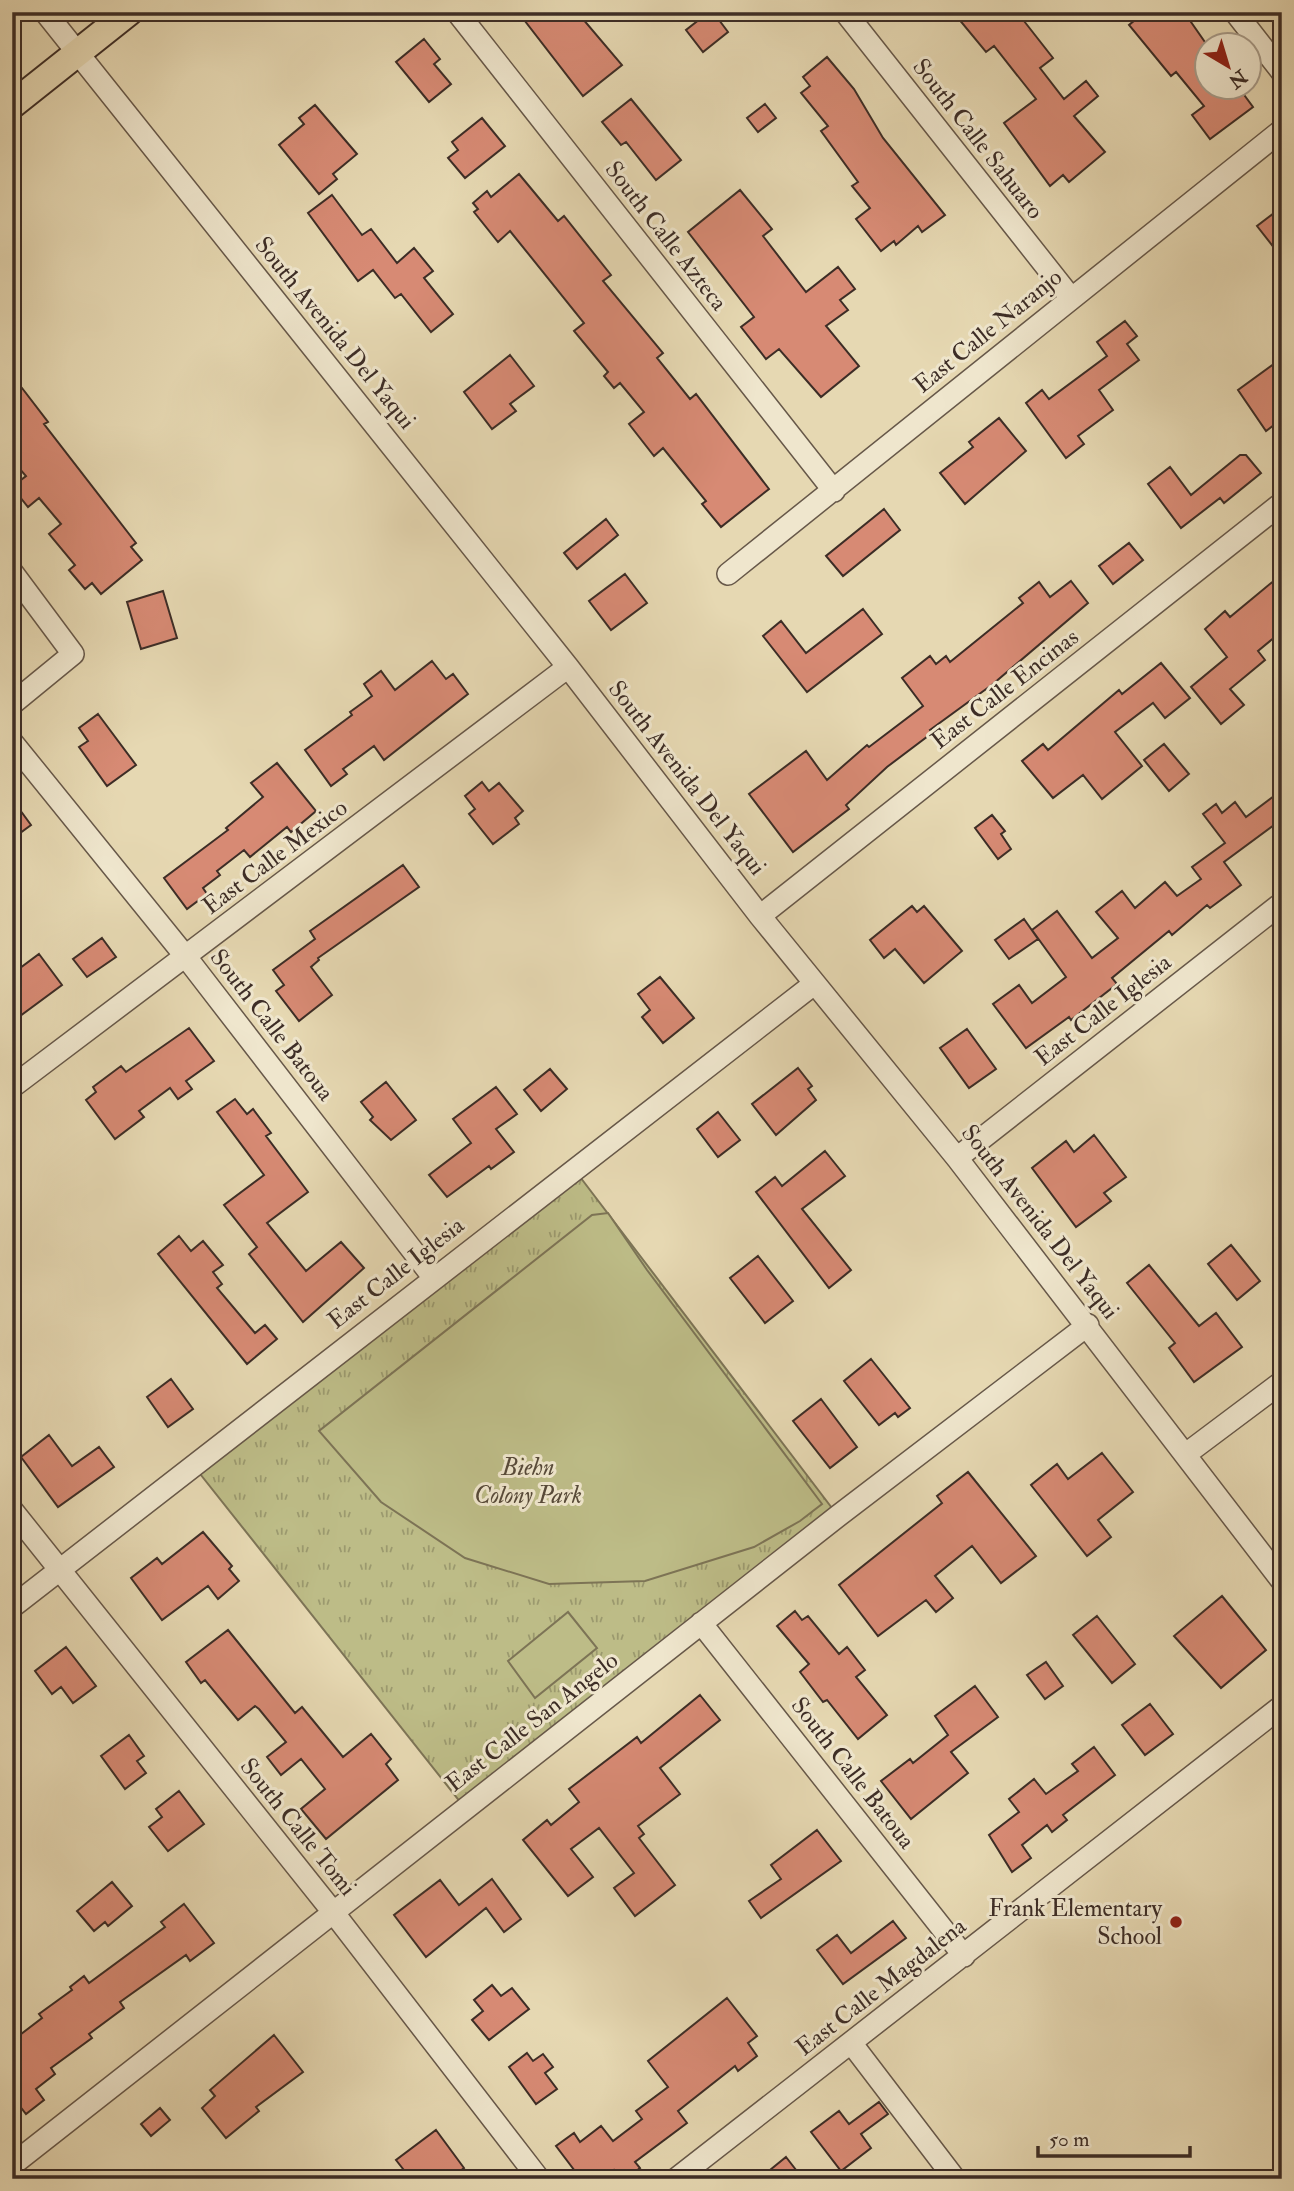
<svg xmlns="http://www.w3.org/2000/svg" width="1294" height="2191" font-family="'IM FELL Double Pica',serif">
<defs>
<pattern id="grass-tufts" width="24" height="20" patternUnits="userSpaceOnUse" patternTransform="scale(1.75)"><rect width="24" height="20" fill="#bdbc87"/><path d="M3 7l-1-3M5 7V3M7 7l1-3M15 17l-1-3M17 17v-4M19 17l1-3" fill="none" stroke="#9b996e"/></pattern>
</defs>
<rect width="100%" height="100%" fill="#e6d8b2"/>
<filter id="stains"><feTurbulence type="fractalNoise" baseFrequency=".00286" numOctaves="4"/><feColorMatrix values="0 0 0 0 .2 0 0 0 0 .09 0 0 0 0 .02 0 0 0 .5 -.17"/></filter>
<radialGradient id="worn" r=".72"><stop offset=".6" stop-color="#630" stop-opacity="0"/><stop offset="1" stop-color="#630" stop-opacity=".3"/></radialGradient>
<!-- grass -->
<path fill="url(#grass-tufts)" stroke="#7d7456" stroke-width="2" d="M574,1169L838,1516L465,1808L193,1465Z"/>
<!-- pitch -->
<path fill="#bdbc87" stroke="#7d7456" stroke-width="2" d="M608,1213L647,1270L822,1504L800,1521L754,1547L645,1581L549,1584L465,1558L381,1502L319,1431L592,1215Z
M568,1612L597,1648L535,1698L508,1661Z"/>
<!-- building -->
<path fill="#d78a74" stroke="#3d2d26" stroke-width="2" d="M518,12H577L622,65L583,96Z
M709,12H713L728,32L703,52L686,30Z
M953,12H1035L1024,21L1053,58L1040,68L1064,99L1086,81L1098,96L1074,116L1105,152L1069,182L1063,175L1050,186L1004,123L1036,99L994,46L986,52Z
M1145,12H1184L1207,45V88H1239L1253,107L1210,139L1192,115L1204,106L1176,72L1171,76L1129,25Z
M424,39L440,59L434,64L451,84L429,102L396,62Z
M827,57L854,89L883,138L945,215L922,232L918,226L896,245L894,241L881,251L856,219L870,208L852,186L858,182L821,131L828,126L801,93L810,86L803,77Z
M631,99L681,160L656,180L626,142L621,145L602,122Z
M765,104L776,118L758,132L747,118Z
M315,105L357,154L333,174L337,179L319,194L279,145L304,124L299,118Z
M482,118L505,146L465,178L448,158L458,150L452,142Z
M519,174L558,221L564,216L611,275L603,281L663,353L657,358L690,399L696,394L769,489L721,527L702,504L706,501L663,448L654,456L629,424L644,412L620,383L614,388L604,376L608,372L574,331L584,323L510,231L498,242L474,212L478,209L473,203L487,191L491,197Z
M740,190L772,229L763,236L806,292L838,267L855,289L840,300L848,310L826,326L859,366L821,397L779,349L766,359L741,327L754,317L688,232Z
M332,195L362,235L371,229L397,263L414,248L433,271L424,278L453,314L431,332L401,294L395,298L373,270L358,281L308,213Z
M1282,207V258L1257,226Z
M1125,321L1137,336L1127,344L1139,360L1099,390L1113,410L1078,436L1084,444L1066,458L1026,403L1042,390L1049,399L1107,356L1097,342Z
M510,355L534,386L510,404L516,411L492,429L464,392Z
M1282,358V419L1266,431L1238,390Z
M22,388L48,422L44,424L136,543L131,547L142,560L101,594L92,583L85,589L69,570L75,565L49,534L61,524L39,498L28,507L12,487L26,476L12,460V395Z
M999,418L1026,451L965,504L940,473L973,447L969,442Z
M1240,455H1246L1261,473L1224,503L1220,498L1181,528L1148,484L1170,467L1191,495Z
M884,509L900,530L843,576L826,556Z
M606,519L618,535L577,569L564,553Z
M1129,543L1143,560L1113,584L1099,566Z
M625,574L647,603L611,630L589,601Z
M1282,574V631L1258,651L1265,660L1230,689L1244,705L1221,724L1191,687L1227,657L1205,629L1225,611L1230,617Z
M1071,581L1088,603L993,684L930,730L932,733L887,767L846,805L849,809L793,852L749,794L806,751L827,780L867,745L869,747L923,706L902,678L930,656L936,664L946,656L950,662L1023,603L1019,598L1039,582L1050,597Z
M163,591L177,638L141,649L127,602Z
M863,609L882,634L807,692L763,636L781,621L806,653Z
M432,661L446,679L453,674L468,694L384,760L374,746L343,769L347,774L331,786L305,750L352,715L350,712L372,696L364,684L381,671L395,690Z
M1161,663L1190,698L1165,718L1153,703L1115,732L1142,766L1102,799L1083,775L1053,798L1022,761L1043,744L1048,750L1119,690L1122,694Z
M98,714L136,765L107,786L79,747L88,741L79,728Z
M1164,744L1189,774L1169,791L1144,760Z
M277,763L316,811L291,832L287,827L250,857L244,850L217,871L220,875L203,888L207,894L187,909L164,878L228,830L226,828L263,797L251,783Z
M482,782L489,791L499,783L523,811L515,818L519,824L493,844L469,814L475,809L465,796Z
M1282,790V819L1224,862L1241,885L1210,908L1207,905L1172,935L1169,931L1112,978L1117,984L1071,1020L1069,1017L1026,1048L993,1004L1019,985L1032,1003L1066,977L1032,930L1057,911L1092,958L1118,938L1096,912L1122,891L1135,908L1165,882L1177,896L1201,879L1192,867L1225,843L1203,814L1216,804L1222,813L1235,802L1246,817Z
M12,799L31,825L12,839Z
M992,815L1005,831L1001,834L1011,849L998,859L975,828Z
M403,865L419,887L318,958L319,960L311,967L332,995L299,1021L276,991L284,985L273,970L315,939L310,931Z
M912,906L917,912L924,906L962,951L924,983L895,949L884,958L870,940Z
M1024,919L1038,939L1009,959L995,940Z
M102,938L116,957L87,977L73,959Z
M39,954L62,985L12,1022V974Z
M660,977L694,1018L663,1043L642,1017L650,1010L638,994Z
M189,1028L214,1061L186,1081L192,1089L178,1099L170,1088L139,1111L144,1117L115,1139L86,1100L96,1092L93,1087L121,1066L126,1072Z
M967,1029L996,1069L969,1088L940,1048Z
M798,1068L812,1086L808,1089L816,1100L776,1135L752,1104Z
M550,1069L567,1089L541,1111L524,1090Z
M386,1082L416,1120L391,1140L370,1120L373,1117L361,1102Z
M496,1087L517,1114L496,1129L514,1152L491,1169L489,1166L447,1197L429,1175L471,1143L453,1119Z
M235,1099L247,1114L253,1109L271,1133L266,1136L308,1192L267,1223L306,1271L341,1242L364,1268L303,1322L249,1254L257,1247L224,1205L264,1175L217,1112Z
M718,1112L740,1140L718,1157L697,1129Z
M1094,1135L1126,1177L1104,1193L1111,1201L1076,1227L1032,1168L1066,1141L1074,1152Z
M825,1151L845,1176L802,1209L851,1270L829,1288L756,1192L775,1177L782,1186Z
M179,1236L191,1251L203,1241L223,1265L213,1272L222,1284L217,1288L255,1333L265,1325L277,1339L247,1364L158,1254Z
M1231,1245L1260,1281L1237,1300L1208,1264Z
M758,1256L793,1301L765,1323L730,1278Z
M1149,1265L1199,1326L1216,1313L1242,1347L1194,1382L1169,1348L1175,1343L1127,1283Z
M871,1359L910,1408L898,1417L895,1413L879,1425L844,1381Z
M171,1379L193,1409L168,1427L147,1397Z
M821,1399L857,1447L830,1468L793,1421Z
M49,1435L72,1466L99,1447L114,1467L58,1507L21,1457Z
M1102,1453L1133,1492L1098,1520L1111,1537L1087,1556L1031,1485L1057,1464L1068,1479Z
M968,1472L1036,1556L1001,1583L972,1546L935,1576L953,1598L936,1612L926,1600L878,1636L839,1585L942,1503L937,1496Z
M203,1532L232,1566L229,1569L239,1581L218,1599L208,1586L162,1620L131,1578L157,1558L162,1564Z
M1222,1596L1266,1650L1221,1688L1174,1636Z
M795,1611L802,1620L808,1616L839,1654L847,1647L865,1670L856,1677L887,1715L858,1739L827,1700L823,1702L800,1672L809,1664L777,1626Z
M1097,1616L1135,1664L1112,1683L1073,1635Z
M228,1630L295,1713L302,1707L343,1757L371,1734L391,1759L386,1764L398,1780L326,1839L301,1809L325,1789L301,1759L281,1775L267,1757L286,1742L259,1709L255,1706L238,1720L205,1680L201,1683L186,1662Z
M66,1647L96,1686L73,1703L61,1687L52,1694L35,1671Z
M1046,1662L1063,1686L1045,1699L1027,1675Z
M975,1686L998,1717L951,1752L968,1773L911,1819L881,1781L910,1759L913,1763L948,1735L935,1716Z
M700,1695L720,1720L660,1768L680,1794L638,1826L644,1834L639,1838L675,1885L635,1916L614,1888L634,1873L599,1828L571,1849L593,1877L568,1896L523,1840L547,1820L551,1825L579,1802L569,1789L637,1737L641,1743Z
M1150,1704L1173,1734L1145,1755L1122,1725Z
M129,1735L144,1756L137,1761L146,1773L125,1789L101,1756Z
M1094,1747L1115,1775L1063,1815L1067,1820L1052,1832L1047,1825L1022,1845L1031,1858L1012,1872L989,1835L1019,1812L1009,1799L1034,1779L1046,1794L1078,1771L1072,1764Z
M179,1791L204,1824L168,1851L149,1827L162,1817L156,1809Z
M817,1830L841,1861L761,1918L749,1901L781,1879L771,1865Z
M492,1879L521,1919L504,1932L486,1908L426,1957L394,1915L440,1880L459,1905Z
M112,1882L132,1906L108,1926L105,1922L94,1931L77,1911Z
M184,1904L214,1943L190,1961L186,1955L120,2002L124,2008L89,2034L92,2038L51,2068L55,2074L36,2089L44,2100L26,2114L12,2096V2041L42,2018L39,2014L72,1990L70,1987L84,1976L89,1983L165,1927L161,1922Z
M893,1921L906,1938L843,1984L817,1950L837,1935L851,1953Z
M492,1985L501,1996L512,1988L529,2009L489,2040L472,2020L483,2011L474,2000Z
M727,1998L757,2036L748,2043L757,2056L738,2071L735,2066L678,2111L687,2123L635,2162L640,2168L626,2179H621L614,2170L602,2179H581L556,2146L574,2133L580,2142L601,2126L613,2141L642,2119L636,2111L668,2087L648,2061Z
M274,2035L303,2072L256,2107L259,2111L226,2138L202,2108L215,2096L210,2090Z
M527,2053L533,2061L543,2054L553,2067L545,2073L557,2089L536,2104L509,2067Z
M879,2102L888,2114L861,2134L871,2148L841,2171L811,2132L839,2111L849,2124Z
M160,2108L170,2120L151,2136L141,2124Z
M436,2130L464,2168L450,2179H435L430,2171L420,2179H411L396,2160Z
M786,2157L803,2179H759Z"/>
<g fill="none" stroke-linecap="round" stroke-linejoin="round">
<!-- minor casing -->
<g stroke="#675849" stroke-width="24">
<path id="minor" d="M45,12L568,667L760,916L957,1158L1282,1581
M457,12L834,491
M845,12L1071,298
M1235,12L1282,72
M12,572L73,654L12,704
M728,574L1282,130
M12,742L186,957L433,1277
M760,916L1282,503
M12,1087L568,667
M957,1158L1282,903
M1186,1454L1282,1382
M12,1510L333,1912L539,2179
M12,1607L814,984
M701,1623L964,1956
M852,2044L955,2179
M12,2165L838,1516L1088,1325
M676,2179L1282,1706"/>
</g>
<!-- major casing -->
<g stroke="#3d2d26" stroke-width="30">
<path id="major" d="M12,105L129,12"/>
</g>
<!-- minor -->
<use href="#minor" stroke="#efe6cd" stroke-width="21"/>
<!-- major -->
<use href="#major" stroke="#e6d8b2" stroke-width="26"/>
</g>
<!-- markers -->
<circle fill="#8f2418" stroke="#efe6cd" stroke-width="2.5" cx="1176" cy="1922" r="7"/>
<g text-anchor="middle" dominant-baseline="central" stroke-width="6" stroke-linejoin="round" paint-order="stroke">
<!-- street labels -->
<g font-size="24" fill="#3d2d26" stroke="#efe6cd">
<text transform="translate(978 139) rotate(52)">South Calle Sahuaro</text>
<text transform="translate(666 236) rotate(52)">South Calle Azteca</text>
<text transform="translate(988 331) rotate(-39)">East Calle Naranjo</text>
<text transform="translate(335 333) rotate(51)">South Avenida Del Yaqui</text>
<text transform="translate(1005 689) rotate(-38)">East Calle Encinas</text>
<text transform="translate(687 778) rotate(52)">South Avenida Del Yaqui</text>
<text transform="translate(275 857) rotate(-37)">East Calle Mexico</text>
<text transform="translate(1103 1010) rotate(-38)">East Calle Iglesia</text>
<text transform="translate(272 1025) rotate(52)">South Calle Batoua</text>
<text transform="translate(1040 1222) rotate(52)">South Avenida Del Yaqui</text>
<text transform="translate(396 1273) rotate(-38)">East Calle Iglesia</text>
<text transform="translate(532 1722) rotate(-38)">East Calle San Angelo</text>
<text transform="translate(853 1773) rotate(52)">South Calle Batoua</text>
<text transform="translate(298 1827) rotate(51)">South Calle Tomi</text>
<text transform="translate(881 1987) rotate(-38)">East Calle Magdalena</text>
</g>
<!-- park labels -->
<g font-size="24" font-style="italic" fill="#574a39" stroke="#efe6cd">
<text x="528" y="1467">Biehn<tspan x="528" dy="28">Colony Park</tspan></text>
</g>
<!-- poi labels -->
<g font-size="24" fill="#3d2d26" stroke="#efe6cd" text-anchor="end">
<text x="1162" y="1908">Frank Elementary<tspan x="1162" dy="28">School</tspan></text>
</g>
</g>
<!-- margin -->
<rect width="1294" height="2191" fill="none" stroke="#e6d8b2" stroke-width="42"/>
<rect x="14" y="14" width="1266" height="2163" fill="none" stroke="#3d2d26" stroke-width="3.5"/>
<rect x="21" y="21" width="1252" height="2149" fill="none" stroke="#3d2d26" stroke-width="2"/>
<!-- north arrow -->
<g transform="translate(1228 66) rotate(142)"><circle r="33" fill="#efe6cd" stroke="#a89c8a" stroke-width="2"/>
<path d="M0-5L12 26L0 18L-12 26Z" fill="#8f2418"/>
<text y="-10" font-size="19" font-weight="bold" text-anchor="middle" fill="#3d2d26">N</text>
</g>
<!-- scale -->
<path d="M1038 2146v10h152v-10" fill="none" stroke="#3d2d26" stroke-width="3.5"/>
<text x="1049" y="2146" font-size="21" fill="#3d2d26" stroke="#efe6cd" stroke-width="5" paint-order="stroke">50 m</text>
<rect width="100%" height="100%" filter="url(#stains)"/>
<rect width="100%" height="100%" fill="url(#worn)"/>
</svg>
